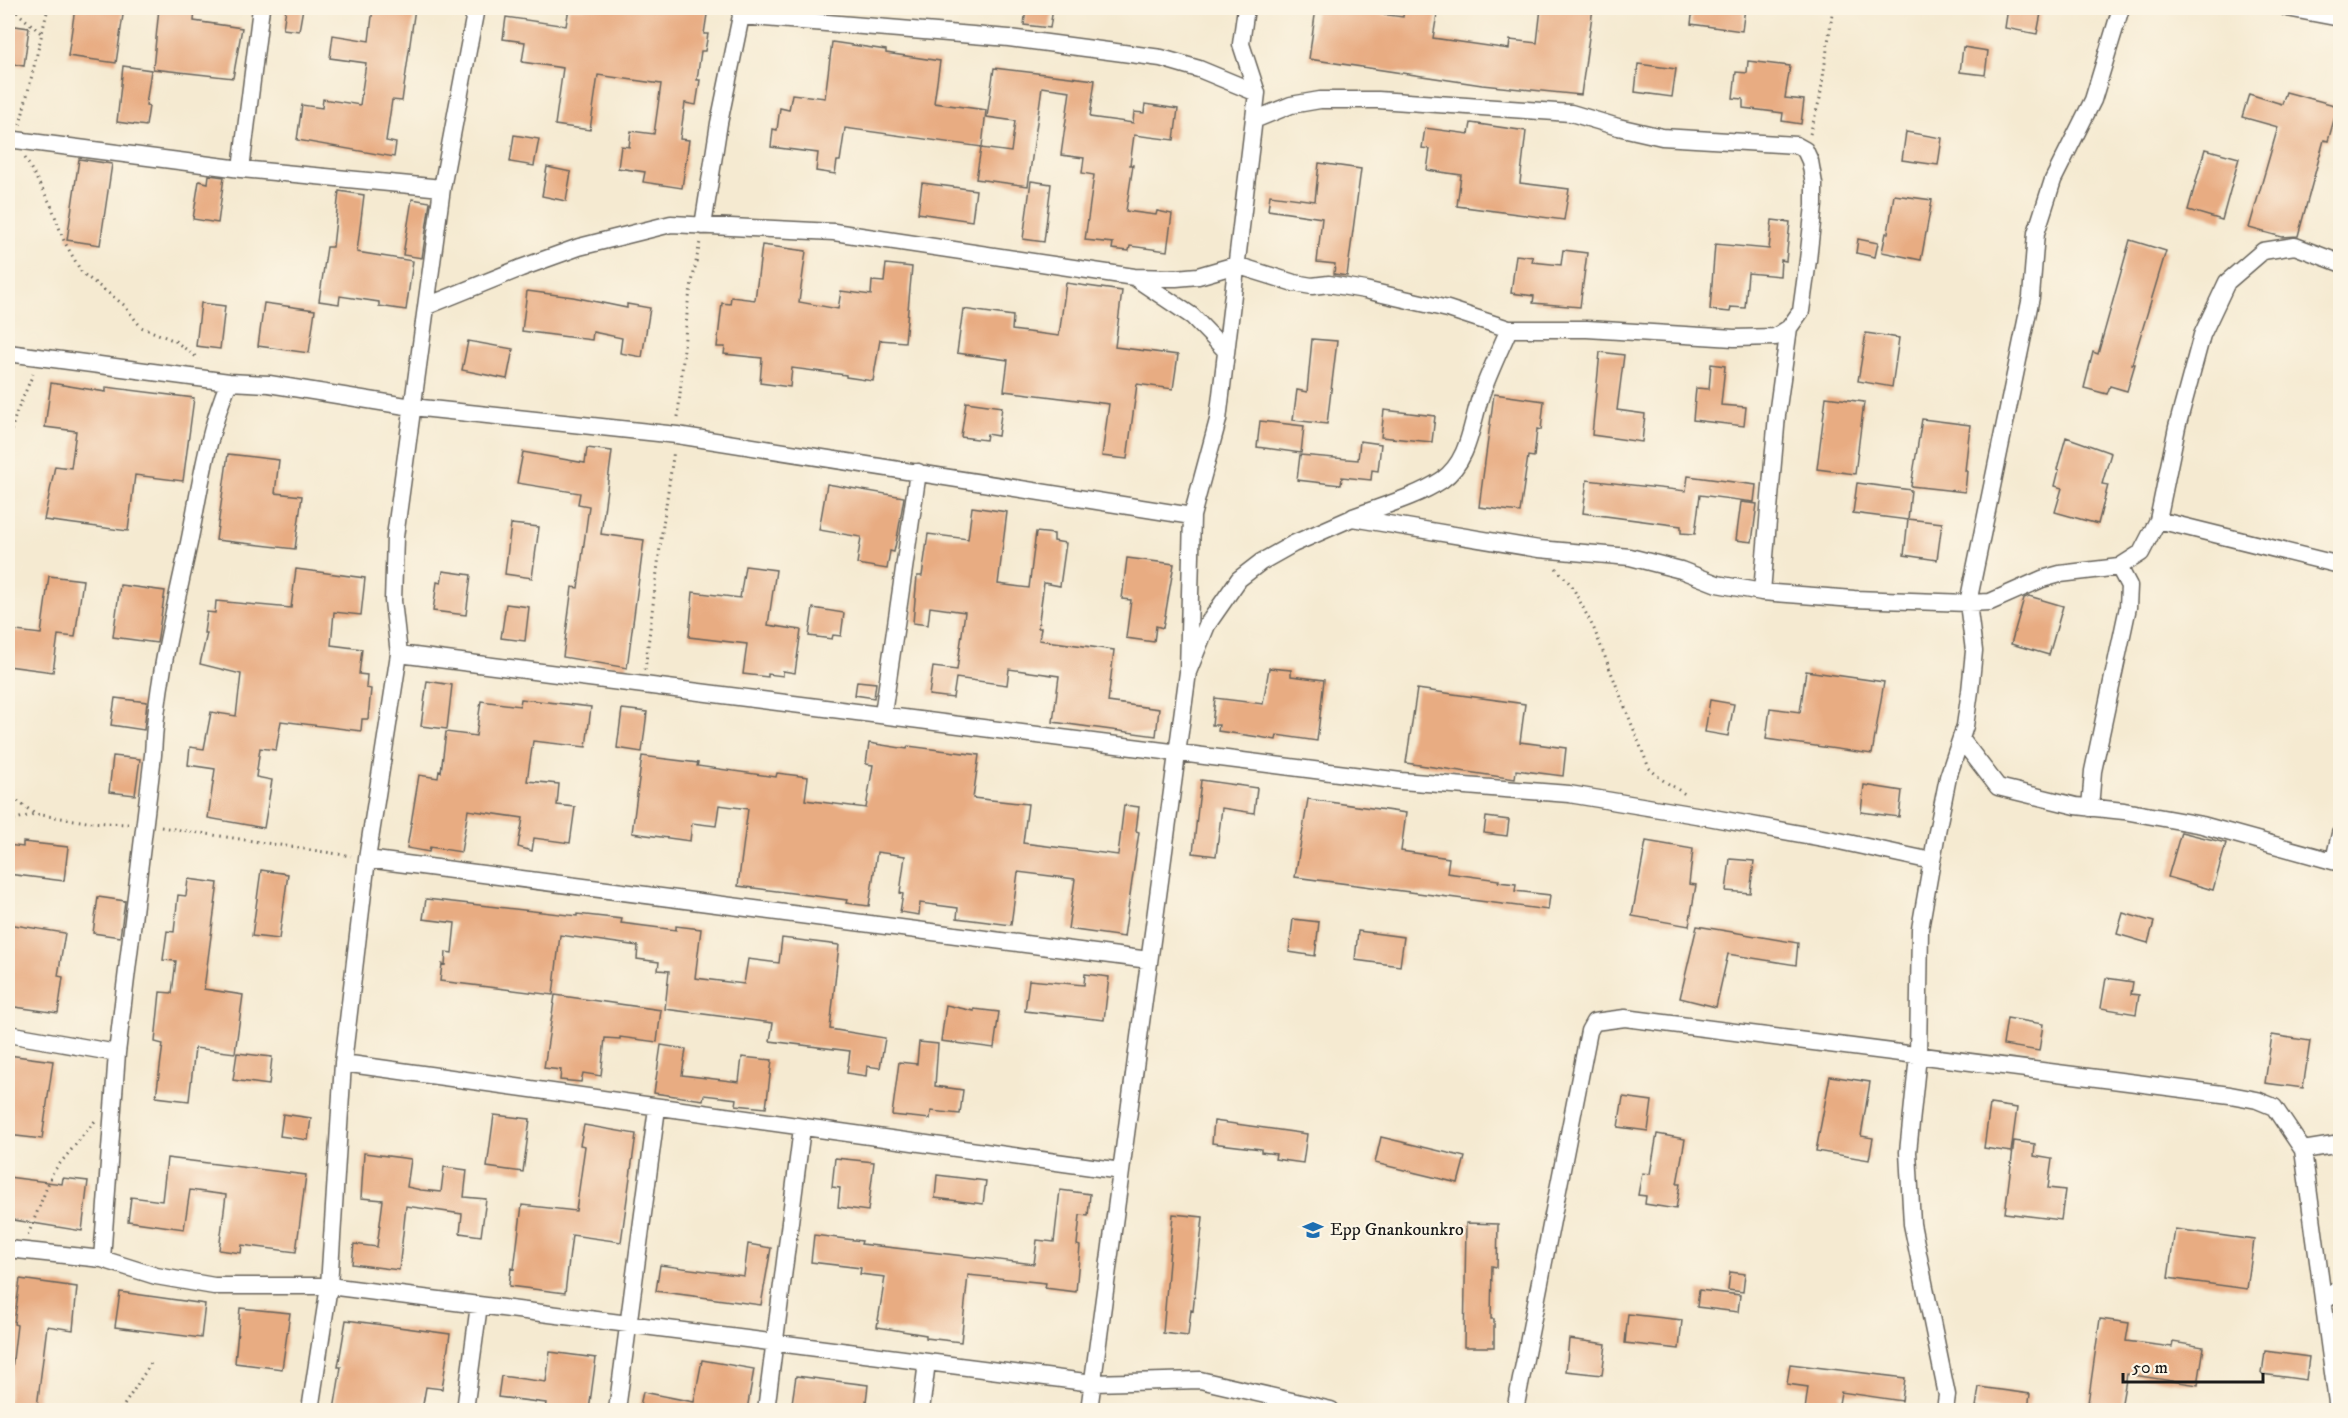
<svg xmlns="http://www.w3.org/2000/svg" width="2348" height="1418" font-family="'IM FELL DW Pica',serif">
<rect width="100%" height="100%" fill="#fcf5e5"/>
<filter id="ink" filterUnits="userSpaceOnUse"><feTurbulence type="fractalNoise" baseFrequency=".0167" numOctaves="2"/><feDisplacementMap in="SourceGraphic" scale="12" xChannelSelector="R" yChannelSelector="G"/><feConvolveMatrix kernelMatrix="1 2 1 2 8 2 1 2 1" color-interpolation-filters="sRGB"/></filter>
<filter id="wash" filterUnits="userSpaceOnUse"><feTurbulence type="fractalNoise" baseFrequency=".008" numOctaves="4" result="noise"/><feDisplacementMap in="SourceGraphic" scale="24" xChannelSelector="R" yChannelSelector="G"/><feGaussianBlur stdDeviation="1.35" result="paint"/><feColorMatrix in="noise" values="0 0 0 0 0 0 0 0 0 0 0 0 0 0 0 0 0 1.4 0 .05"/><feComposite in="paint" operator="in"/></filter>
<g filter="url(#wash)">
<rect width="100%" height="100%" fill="#f5ead1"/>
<g id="blocks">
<!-- building -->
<path fill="#e8ac82" d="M75,8H124L116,63L68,56Z
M159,8H195L194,21L242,28L233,78L153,69Z
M286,8H303L299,31L283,29Z
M373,8H415L402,101L392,100L386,141L396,143L394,157L297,140L302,105L322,108L323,99L360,105L366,63L330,58L333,35L369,41Z
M569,8H708L704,34H708L705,51H701L697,80H700L696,105L685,103L680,139L689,140L682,188L643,182L645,172L618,168L621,146L629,147L631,131L654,134L661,84L598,75L590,130L555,125L563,68L522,62L525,42L503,39L506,17L566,26Z
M1026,8H1053L1050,28L1024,25Z
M1316,8H1335L1403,17L1404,8H1438L1433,38L1509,49L1510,40L1537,43L1541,8H1593L1581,95L1482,85L1309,59Z
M1693,8H1745L1742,31L1691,24Z
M2008,8H2042L2037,34L2005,28Z
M8,25L29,28L24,66L8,63Z
M832,42L886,50V53L940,61L934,103L986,110L982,147L845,128L840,161H837L835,174L816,171L818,153L771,147L773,129L777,130L780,108L789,110L792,94L825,98Z
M1963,47L1988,51L1985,75L1960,72Z
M1748,61L1790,66L1785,98L1804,100L1801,124L1782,121L1783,113L1743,108V99L1733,98L1736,72L1747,73Z
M1638,64L1676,69L1672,97L1635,92Z
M123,66L151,70L146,105L149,106L146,126L117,122Z
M994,68L1095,80L1090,117L1133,123L1134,112L1144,113L1145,104L1178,109L1174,140L1134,135L1130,165H1133L1126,211L1156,215L1157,211L1172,214L1167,251L1130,246L1129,251L1112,249L1113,243L1085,240L1094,175L1082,173L1084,158L1061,155L1070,91L1042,87L1028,186L976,179L981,148L1011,152L1015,121L987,117Z
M2286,92L2338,106L2328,141L2324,140L2298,236L2282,237L2249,228L2278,127L2242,117L2249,94L2282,104Z
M1471,123L1526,131L1520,183L1569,189L1564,220L1457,206L1461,175L1427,170L1430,149L1422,148L1425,128L1469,134Z
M1906,132L1942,138L1938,165L1902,160Z
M514,135L539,139L534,166L510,162Z
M2205,149L2239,158L2222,220L2188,210Z
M79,159L112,164L100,245L67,240Z
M1319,163L1361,169L1347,276L1334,274L1335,264L1317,262L1322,218L1268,210L1270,195L1315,201Z
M547,167L571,172L566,201L542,196Z
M209,175L224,177L218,223L193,219L199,181L208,183Z
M1031,181L1051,184L1044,242L1023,239Z
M922,183L976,190L972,221L918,213Z
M339,191L364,195L357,252L413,261L406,310L379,306V302L340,296L339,304L319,301L327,247H333Z
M1894,195L1932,200L1921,260L1882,252L1886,233H1888Z
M412,199L430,202L422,258L403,255Z
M1772,220L1790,222L1786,261L1781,260L1780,276L1748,273L1745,308L1731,307L1730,312L1710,310L1715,244L1769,249Z
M1858,239L1878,243L1875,257L1856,253Z
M2130,240L2166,251L2132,364H2135L2127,391L2110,386L2107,394L2084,388L2093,352L2098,354Z
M762,245L806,251L799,302L838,309L841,291L871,295L872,281L884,282L886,264L912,267L905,342L880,340L873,381L846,377V375L792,368L790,387L760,383L762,358L724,354L725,347H717L722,303L730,304L731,297L755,300Z
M1563,250L1587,253L1580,307L1533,303L1534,296L1511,293L1516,255L1533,257L1532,262L1561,265Z
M1066,283L1122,291L1115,347L1178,355L1173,389L1137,384L1127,459L1102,456L1109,404L1004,391L1008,360L957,353L963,309L1013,316L1012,330L1059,336Z
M527,291L573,297L627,308V304L650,308L642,357L620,353L622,338L593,332L592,340L522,331Z
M201,303L225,306L220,349L196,346Z
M264,303L315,310L309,353L258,346Z
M1866,333L1899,338L1892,387L1858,381Z
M1312,339L1337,341L1327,424L1293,420L1297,390L1307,392Z
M468,341L513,349L507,379L462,370Z
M1600,352L1624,355L1617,410L1645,414L1642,442L1592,435Z
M1711,364L1725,366L1721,405L1746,407L1744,426L1693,420L1696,388L1709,389Z
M51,383L106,392V387L194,398L183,481L135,475L128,531L44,520L55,466L71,468L76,431L45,427Z
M1494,394L1544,401L1541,430L1537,429L1534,457L1528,456L1520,512L1479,507Z
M1826,397L1864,402L1855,474L1817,469Z
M966,402L1002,407L998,436L987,434L986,440L961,437Z
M1384,410L1435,416L1432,442L1381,437Z
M1922,419L1970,425L1965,471H1967L1965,492L1911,486Z
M1260,421L1304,426L1301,453L1257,447Z
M2066,437L2111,453L2102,484L2108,485L2098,524L2055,512L2062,488L2055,486L2059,470L2057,469Z
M1360,441L1381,444L1378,471L1372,470L1371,480L1342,477L1341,485L1297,480L1300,455L1358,460Z
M587,448L612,451L601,534L644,540L627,668L563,657L572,587L578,588L589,506L578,504L580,493L517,483L523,452L585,463Z
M228,454L279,460L275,493L302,496L295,549L216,540Z
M1688,476L1756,485L1754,502L1700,495L1695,534L1681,533V526L1583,513L1587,480L1686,491Z
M1857,483L1911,490L1908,520L1853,513Z
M827,484L904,497L898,533L894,552L890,551L887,569L857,564L861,537L819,530Z
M1741,502L1757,504L1752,542L1736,540Z
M972,507L1007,512L998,584L1029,588L1036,532L1054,534V541L1066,543L1060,586L1044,583L1038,628H1041L1039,640L1114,650L1108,702L1159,709L1156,736L1053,722L1059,676L1009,669L1007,685L956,678L953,698L929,695L933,667L957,670L965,612L930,607L928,625L913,623L917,576H922L928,534L968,539Z
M1908,519L1942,523L1937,560L1904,555Z
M511,524L539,527L532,578L505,574Z
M1127,558L1174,564L1163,628L1156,626L1154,642L1126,638L1131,600L1122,599Z
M745,566L776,570L768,625L801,630L795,673L783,671V676L768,674V677L743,674L747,644L689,637L693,592L740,598Z
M296,569L365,578L361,615L334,612L331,645L362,649L359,674L367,675L366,688L371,689L368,719H362L361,731L281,721L276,750L260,748L256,777L272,780L264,828L208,818L215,769L188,765L190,747L204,749L211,712L236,716L241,674L200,664L207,633H204L207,612L215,613L216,601L291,608Z
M443,571L471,575L466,615L433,611L437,582L441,583Z
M49,576L83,580L75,637L58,635L53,672L8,666V630L41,634Z
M120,585L165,591L157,643L113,637Z
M2029,596L2063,606L2049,655L2011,644L2024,598Z
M506,604L529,607L525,641L501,638Z
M813,608L844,613L841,636L833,635L832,639L809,636Z
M1269,668L1291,670V676L1324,680L1317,741L1277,735L1276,740L1259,737L1218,731L1219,725H1212L1215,698L1263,704Z
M1806,671L1884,682L1872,754L1766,739L1770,708L1800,712Z
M427,681L452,685L447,729L421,726Z
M857,681L876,683L874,698L855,695Z
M1417,689L1525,704L1520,742L1566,748L1563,776L1516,770L1515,779L1406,763Z
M115,698L147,702L144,730L111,725Z
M521,699L591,707L586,747L533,741L527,781L559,784L557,805L575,807L570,843L534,838L532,851L518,847L523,818L468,810L461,852L430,847L429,852L407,848L419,775L438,778L439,771L441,772L446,732L476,736L481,701L520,706Z
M1710,700L1734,704L1728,736L1705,732Z
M622,709L647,712L642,752L617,748Z
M869,743L907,749L908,746L979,755L973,798L1028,804L1023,843L1118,855L1124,805L1139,807L1136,831L1139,832L1124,937L1068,929L1075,879L1018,872L1011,925L957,918L958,908L920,903L919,915L900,912L903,894L900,893L905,856L877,852L869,906L846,903L847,900L738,886L748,809L719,805L716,826L692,823L690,841L632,833L642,756L698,763L697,766L776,777L777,773L808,777L805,800L866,808L873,765L866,764Z
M113,756L140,759L135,795L109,792Z
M1201,780L1257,788L1254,813L1222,808L1216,856L1193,853Z
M1864,785L1902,791L1899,817L1861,812Z
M1308,799L1406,813L1401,851L1449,858L1447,873L1499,880L1498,882L1516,884L1515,891L1550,895L1548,910L1295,877Z
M1486,817L1509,820L1507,836L1484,833Z
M2181,832L2226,843L2213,890L2168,877Z
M1646,841L1693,849L1689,884L1696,885L1689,926L1632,916Z
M23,842L68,847L64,881L8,874V845L23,847Z
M1730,859L1754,861L1750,893L1726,891Z
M261,870L288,874L279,939L252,936Z
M188,879L218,883L204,989L243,995L235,1053L195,1048L189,1101L156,1097L163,1044L155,1042L160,992L172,993L176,961L163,960L167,931L174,932L178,895L186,896Z
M98,897L125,901L120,937L93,933Z
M426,899L577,916V914L622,919L621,923L676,930V926L701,929L695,978L744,984L748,959L779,963L782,938L839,945L830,1029L885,1038L880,1068L867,1066L866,1076L847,1073L850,1051L770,1041L773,1023L665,1009L669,971L658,970L659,962L637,959L638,946L560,935L553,995L440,981L442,964L445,965L446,952L452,953L455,923L423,919Z
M2123,913L2154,922L2148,943L2117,934Z
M1293,919L1319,922L1315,956L1289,952Z
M8,924L65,933L58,976L63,977L58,1013L8,1006Z
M1697,926L1798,943L1796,965L1728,954L1716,1007L1680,998Z
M1358,931L1404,937L1400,966L1355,960Z
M1085,974L1109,977L1104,1020L1025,1011L1029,980L1084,985Z
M2106,978L2133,982L2131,994L2139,995L2136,1014L2101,1008Z
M555,995L661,1010L657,1042L620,1037V1039L605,1038L601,1076L583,1073L581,1082L560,1080L561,1070L544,1068Z
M946,1005L974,1011V1009L999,1012L994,1048L941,1041Z
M2007,1018L2043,1024L2039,1051L2003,1045Z
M2272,1035L2310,1041L2303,1088L2265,1083Z
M919,1042L938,1044L935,1086L963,1090L960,1114L931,1111L930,1119L892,1115L899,1062L917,1064Z
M661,1045L686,1049L682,1075L739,1082L742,1057L772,1060L766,1108L736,1105L737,1099L704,1095L703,1100L654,1093Z
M237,1053L272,1057L269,1085L233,1080Z
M8,1055L53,1061L42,1139L8,1135Z
M1830,1076L1870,1082L1861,1136L1873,1138L1869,1160L1816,1151Z
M1623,1097L1652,1101L1648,1131L1618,1127Z
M1990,1104L2017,1108L2011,1152L1984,1148Z
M283,1114L311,1118L308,1140L280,1136Z
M494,1115L530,1119L523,1172L487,1167Z
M1214,1121L1307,1134L1303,1163L1275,1159L1276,1154L1261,1152V1149L1212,1143Z
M584,1125L636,1134L621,1242L572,1235L565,1293L509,1286L511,1268L514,1269L522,1205L576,1211L585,1146L580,1145Z
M1657,1134L1685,1139L1677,1184H1680L1676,1209L1645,1204L1646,1196L1638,1195L1642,1173L1650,1174Z
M1381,1137L1465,1157L1458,1183L1375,1163Z
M2014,1141L2035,1144L2034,1156L2052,1159L2048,1188L2065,1190L2061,1220L2005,1213Z
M364,1153L411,1159L407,1187L421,1190L441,1192L444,1167L467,1170L464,1197L486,1199L481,1236L460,1233L462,1214L406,1206L399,1270L352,1264L354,1244L377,1247L383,1200L361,1198Z
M167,1158L306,1175L296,1252L242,1245L241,1253L219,1250L226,1195L190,1190L184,1229L128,1221L131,1197L162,1201Z
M835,1158L874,1162L868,1211L838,1207L840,1188L832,1187Z
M937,1175L986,1181L983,1204L935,1198Z
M8,1177L62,1184L63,1178L88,1181L82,1231L8,1219Z
M1060,1190L1090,1194L1088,1216L1080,1215L1077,1245L1080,1246L1076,1292L1045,1288L1046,1283L968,1275L961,1342L926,1338V1335L877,1327L885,1277L860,1274L861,1268L811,1262L814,1235L862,1241L861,1244L1034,1264L1037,1240L1054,1242Z
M1173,1214L1203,1217L1193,1311L1191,1310L1188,1336L1163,1333Z
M1466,1223L1498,1224L1497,1267L1492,1266L1491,1319H1494V1347H1464Z
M2175,1229L2254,1240L2247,1289L2168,1278Z
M748,1244L771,1248L761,1305L656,1291L660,1265L744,1276Z
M1730,1272L1745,1274L1743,1292L1728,1290Z
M20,1279L77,1287L73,1330L47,1326L37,1407L8,1403L17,1325L14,1324Z
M1699,1290L1740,1295L1738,1312L1697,1307Z
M120,1292L205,1304L201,1338L115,1327Z
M240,1308L290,1313L282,1369L235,1363Z
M1628,1314L1682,1320L1679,1349L1625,1343Z
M2100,1319L2129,1323L2126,1341L2172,1347L2173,1342L2204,1347L2198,1385L2127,1374L2121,1408L2088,1403Z
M346,1320L450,1334L442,1389L426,1387L422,1410H334L341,1367H338Z
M1569,1339L1606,1344L1602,1375L1566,1371Z
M2265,1351L2309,1357L2306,1380L2262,1374Z
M550,1352L596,1358L589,1410H545L546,1403L498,1397L501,1376L546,1382Z
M702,1360L754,1369L747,1410H639L643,1392L694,1402Z
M1790,1364L1905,1378L1902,1401L1841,1392L1838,1410H1805L1808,1387L1787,1384Z
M796,1376L868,1385L865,1410H791Z
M1979,1387L2030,1394L2028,1410H2003L1976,1407Z"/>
</g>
</g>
<g filter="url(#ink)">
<use href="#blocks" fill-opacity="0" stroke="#68645b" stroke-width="1.5"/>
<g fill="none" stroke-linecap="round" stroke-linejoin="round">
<!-- street casing -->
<g stroke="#68645b" stroke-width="19">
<path id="street" d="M2287,8L2340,18
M741,16L1009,38L1161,58L1199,69L1257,93
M8,139L241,169L442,188
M241,169L261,8
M703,226L719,123L741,16L739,8
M1134,277L1192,316L1226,351
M427,306L521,268L579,247L671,224L834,232L1134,277L1176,278L1198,276L1236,265L1294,283L1312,286L1329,284L1365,290L1448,309L1509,329H1587L1734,338L1775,337L1789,328L1801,311L1808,260L1814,205V184L1810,161L1805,150L1796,145L1662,137L1618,127L1571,113L1378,100H1320L1291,105L1254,120
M8,353L229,382L269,384L412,407L677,435L1192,516
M1353,517C1382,506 1416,497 1442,480C1469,461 1471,426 1480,398C1488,375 1499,352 1509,329
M2158,520L2340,565
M1762,592L1777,415L1789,328
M399,654L1401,781L1569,794L1708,817L1839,841L1932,861
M1188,672L1207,625L1239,579L1261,562L1293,544L1352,518L1539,549L1630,557L1681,570L1717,584L1762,592L1854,599L1968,603L1990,602L2042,579L2060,574L2119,567L2141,553L2158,520L2177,427L2202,335L2227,282L2263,251L2295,246L2340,263
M883,714L918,472
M1961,739L1998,787L2076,806L2124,811L2202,825L2340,863
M2090,808L2093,771L2128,607L2129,586L2119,567
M367,859L1149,960
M2334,860L2340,834
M8,1034L117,1053
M343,1063L1121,1171
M2303,1150L2340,1144
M8,1249L102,1259L156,1276L214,1286H329L1093,1383L1200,1380L1331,1410
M102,1259L117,1053L153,755C156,683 174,613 189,543C200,489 207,433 229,382
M2324,1302L2340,1288
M310,1410L329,1286L343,1063L367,859L399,654L393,601L395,537L442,188L476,8
M465,1410L479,1305
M617,1410L657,1108
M766,1410L802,1128
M921,1410L927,1362
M1089,1410L1188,672L1192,516L1218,420L1257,93L1241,44L1246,8
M1515,1410L1589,1031L1594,1022L1625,1018L2230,1095L2257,1100L2274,1107L2303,1150L2338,1410
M1945,1410L1947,1395L1912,1224L1908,1152L1918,1056L1920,929L1937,832L1948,777L1965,726L1970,691L1974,651L1968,603L2031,297L2036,233L2053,180L2093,100L2121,8"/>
</g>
<!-- path -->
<path stroke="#68645b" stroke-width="3" stroke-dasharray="1.5 4.5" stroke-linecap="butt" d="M12,8L42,34
M20,125L48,8
M1810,134L1820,98L1833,8
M25,158L51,205L64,241L82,273L124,305L141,327L175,341L199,359
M678,417L688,303L700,242
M8,442L16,414L33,374
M1556,568L1572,586L1594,629L1649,768L1661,779L1685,794
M645,670L661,539L674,450
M8,794L35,814L87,822L128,824
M8,821L35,814
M161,827L351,856
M28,1235L53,1172L95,1121
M121,1410L151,1363"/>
<!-- street -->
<use href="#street" stroke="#fff" stroke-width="16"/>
</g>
</g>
<!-- icons -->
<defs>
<g id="school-bare" transform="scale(1.62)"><path d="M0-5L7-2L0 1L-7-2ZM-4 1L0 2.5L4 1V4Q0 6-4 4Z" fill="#1f6fb2" stroke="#fcf5e5" stroke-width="2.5" paint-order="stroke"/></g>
</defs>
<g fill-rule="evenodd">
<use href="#school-bare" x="1313" y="1230"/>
</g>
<g text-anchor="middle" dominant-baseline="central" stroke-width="4.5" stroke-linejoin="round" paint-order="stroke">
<!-- poi labels -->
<g font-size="18" fill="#1c1c1c" stroke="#fcf5e5" text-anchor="start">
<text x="1330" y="1230">Epp Gnankounkro</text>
</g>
</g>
<!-- margin -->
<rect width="2348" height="1418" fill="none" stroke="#fcf5e5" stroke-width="30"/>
<!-- scale -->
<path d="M2123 1373v9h140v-9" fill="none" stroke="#1c1c1c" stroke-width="3"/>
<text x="2132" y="1373" font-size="18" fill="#1c1c1c" stroke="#fcf5e5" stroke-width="4.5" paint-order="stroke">50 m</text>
</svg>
